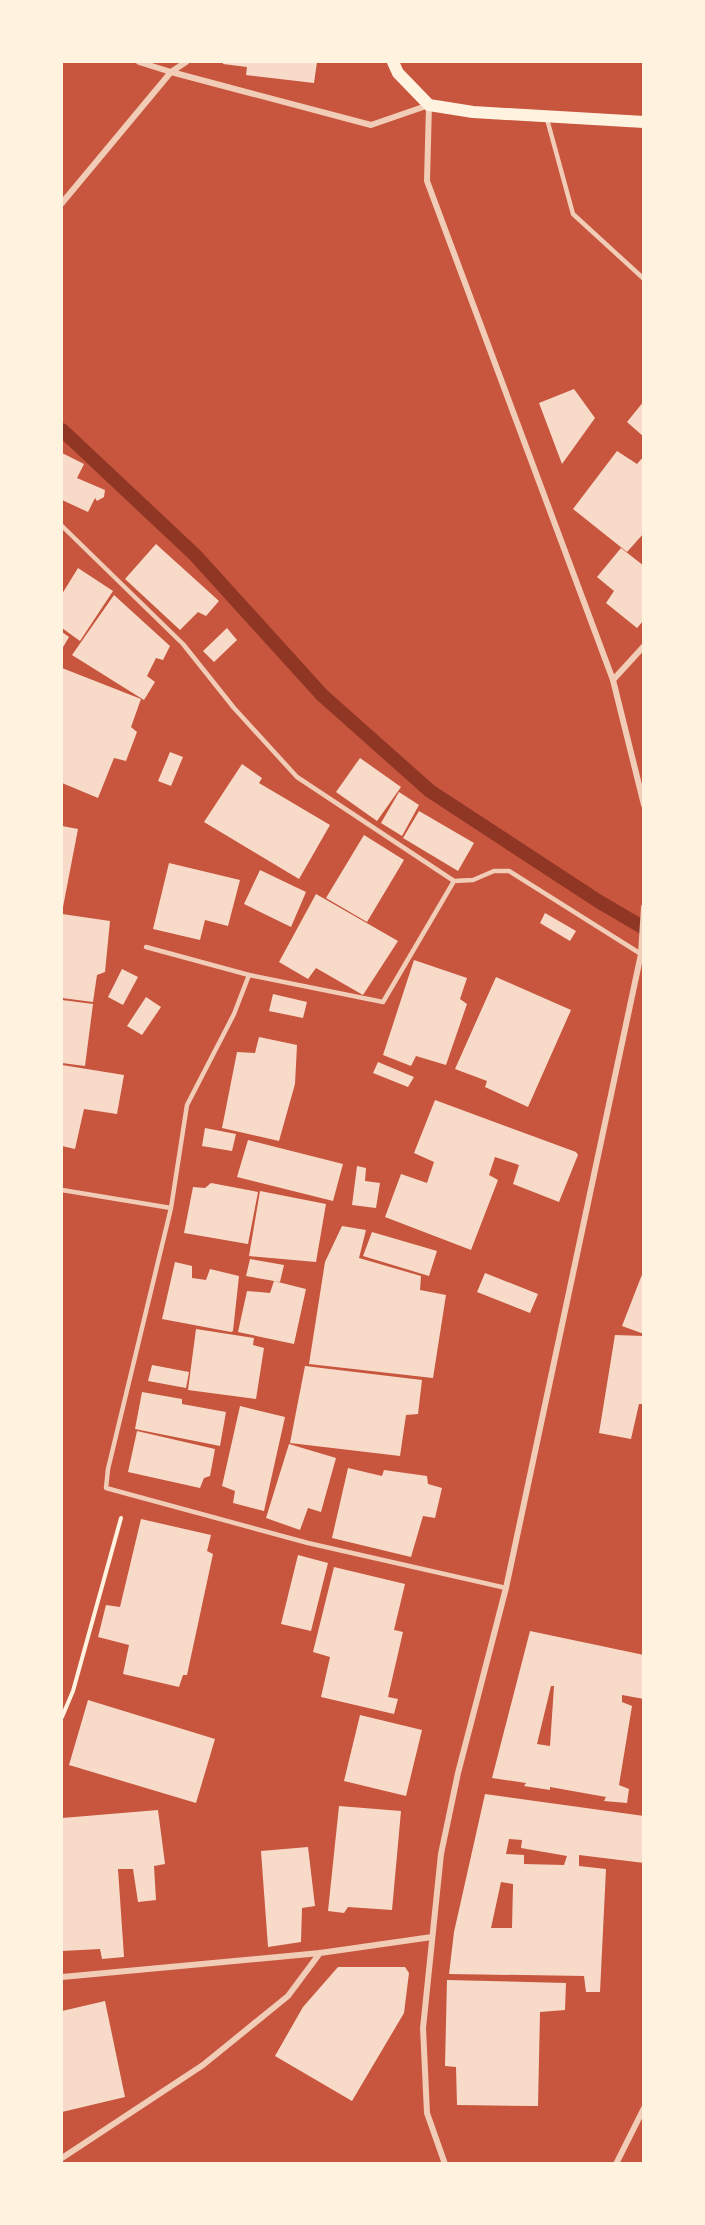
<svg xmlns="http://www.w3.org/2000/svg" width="705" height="2225" font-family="Inter,sans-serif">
<rect width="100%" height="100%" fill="#c8553d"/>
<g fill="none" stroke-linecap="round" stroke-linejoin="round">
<!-- stream -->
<path stroke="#8f3625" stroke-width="14" d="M62,430L195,555L322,695L430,791L598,901L644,928"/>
</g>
<!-- building -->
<path fill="#f7dbc8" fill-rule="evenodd" d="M223,62H317L314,83L246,75L247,67L223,64Z
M574,389L595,418L562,464L539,403Z
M644,401V437L627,422Z
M617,451L637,464L644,456V533L627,552L573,509Z
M62,453L84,464L77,478L105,490L104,497L97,501L95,498L88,512L62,500Z
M156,544L219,601L206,616L198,612L180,630L125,579Z
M621,548L644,566V620L637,628L606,603L614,591L597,577Z
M78,568L113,591L80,641L62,628V594Z
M114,595L170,646L163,660L156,658L147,676L155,682L144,700L72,655Z
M227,628L237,640L214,662L203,651Z
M62,632L69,637L62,649Z
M62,668L141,699L131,727L137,732L126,761L114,758L98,798L62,783Z
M170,752L183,757L171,786L158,781Z
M360,758L401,787L377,821L336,792Z
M242,764L262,778L259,783L330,825L299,879L204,822Z
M399,792L419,805L402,836L381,823Z
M419,811L474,843L458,871L403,838Z
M62,826L78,829L63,907H62Z
M364,835L404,860L367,922L326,898Z
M169,863L240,880L228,926L205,920L200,940L153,929Z
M260,870L306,892L291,927L244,904Z
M316,894L398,941L363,995L316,968L308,979L279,962Z
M545,913L576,931L570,941L540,923Z
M62,914L110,921L105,972L97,975L93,1002L62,998Z
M414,960L467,978L460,999L467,1004L446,1065L416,1056L411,1066L383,1055Z
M122,969L138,977L123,1005L108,997Z
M496,977L571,1010L528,1107L485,1087L487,1081L455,1069Z
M273,994L307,1002L303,1018L269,1011Z
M146,997L161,1007L142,1035L127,1026Z
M62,1000L93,1004L85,1066L62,1063Z
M259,1037L297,1045L295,1084L279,1141L222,1128L237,1052L255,1053Z
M378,1062L414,1077L408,1087L373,1073Z
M62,1065L124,1075L117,1114L84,1109L75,1149L62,1146Z
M435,1100L576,1152L578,1155L559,1202L513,1184L519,1165L495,1157L489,1175L498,1180L471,1250L385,1217L401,1174L427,1183L434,1162L414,1153Z
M205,1128L236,1134L232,1151L202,1146Z
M248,1140L343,1164L333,1201L237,1177Z
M357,1166L366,1168L365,1181L380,1183L376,1208L352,1205Z
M211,1183L258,1192L248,1244L184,1233L193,1187L205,1188Z
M260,1191L326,1204L316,1262L249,1256Z
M342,1226L366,1230L359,1258L421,1276L420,1290L446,1295L433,1378L309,1364L325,1262Z
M372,1232L437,1251L429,1276L363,1256Z
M250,1259L284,1265L280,1282L246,1276Z
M175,1262L192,1266V1278L206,1280L210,1269L239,1276L233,1331L231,1332L162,1319Z
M643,1272H644V1334L622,1326Z
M485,1273L538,1294L530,1313L477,1292Z
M274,1281L306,1289L294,1344L238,1332L247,1291L270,1293Z
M196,1329L254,1338L253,1345L264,1348L256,1399L188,1390Z
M615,1335L644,1336V1404H639L631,1439L599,1433Z
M152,1365L189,1372L186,1388L148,1381Z
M305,1366L422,1380L418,1414L406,1415L400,1456L290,1443Z
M142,1392L182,1399V1404L226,1412L220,1446L135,1429Z
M240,1406L285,1417L264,1511L233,1503L235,1491L222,1486Z
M137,1431L215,1449L210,1476L204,1478L200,1488L128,1472Z
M289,1444L336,1458L321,1512L308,1508L300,1530L266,1518Z
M348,1468L382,1476L384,1470L427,1476L428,1484L442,1488L435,1518L423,1516L411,1557L332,1538Z
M141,1519L211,1535L207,1551L213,1554L187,1675H183L179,1687L123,1674L129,1645L98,1637L106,1605L120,1607Z
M298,1555L328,1563L311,1631L281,1624Z
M334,1567L405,1584L394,1630L403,1632L388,1697L398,1699L394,1714L321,1697L330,1657L313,1652Z
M530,1631L644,1655V1699L622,1695V1702L632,1706L619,1785L629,1789L627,1803L604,1801L606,1797L550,1787V1790L524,1786L526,1783L492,1778ZM551,1686H554L550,1746L537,1744Z
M88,1700L215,1739L196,1803L69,1765Z
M360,1715L422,1730L406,1796L344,1781Z
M485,1794L644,1816V1863L579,1855V1866L606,1869L600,1992H586L584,1976L449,1974L454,1932ZM509,1839L522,1840L521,1848L567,1856L564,1865L524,1864V1855L506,1854ZM501,1882L513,1884L512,1928H491Z
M339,1806L401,1811L392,1910L348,1907L344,1913L328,1911Z
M158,1810L165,1864L154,1866L156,1900L138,1902L133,1869H118L124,1957L102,1959L100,1949L62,1951V1818Z
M308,1847L315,1906L302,1908L301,1942L268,1947L261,1851Z
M338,1967H405L409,1973L404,2013L352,2101L275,2056L303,2007Z
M447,1980L566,1983L565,2010L540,2012L538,2106L457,2105L456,2067L445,2066Z
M105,2001L125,2097L62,2112V2011Z"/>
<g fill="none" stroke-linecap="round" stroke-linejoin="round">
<!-- path -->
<path stroke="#fff3e0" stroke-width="4" d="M62,1717L73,1691L121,1518"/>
<!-- service -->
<path stroke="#f1ccb7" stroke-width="4.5" d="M547,119L573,214L644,279
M62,526L183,644L234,708L297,777L454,881
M146,947L249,975
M62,1190L171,1208
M506,1588L308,1543L106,1488L108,1469L171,1208L187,1105L234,1014L249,975L383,1002L454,881L473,880L494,871H509L641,954"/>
<!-- minor -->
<path stroke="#f1ccb7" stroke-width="6" d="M139,62L171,72L371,125L429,105L427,181L613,680L644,805
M62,203L171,72L186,62
M613,680L644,646
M62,1977L320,1953L432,1937
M62,2158L203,2065L288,1996L320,1953
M445,2164L427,2113L423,2028L441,1854L458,1773L506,1588L641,954L644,907
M616,2164L644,2108"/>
<!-- secondary -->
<path stroke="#fff3e0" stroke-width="12" d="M393,62L398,73L429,105L473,112L644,122"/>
</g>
<!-- border -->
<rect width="705" height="2225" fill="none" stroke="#fff3e0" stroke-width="126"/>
</svg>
